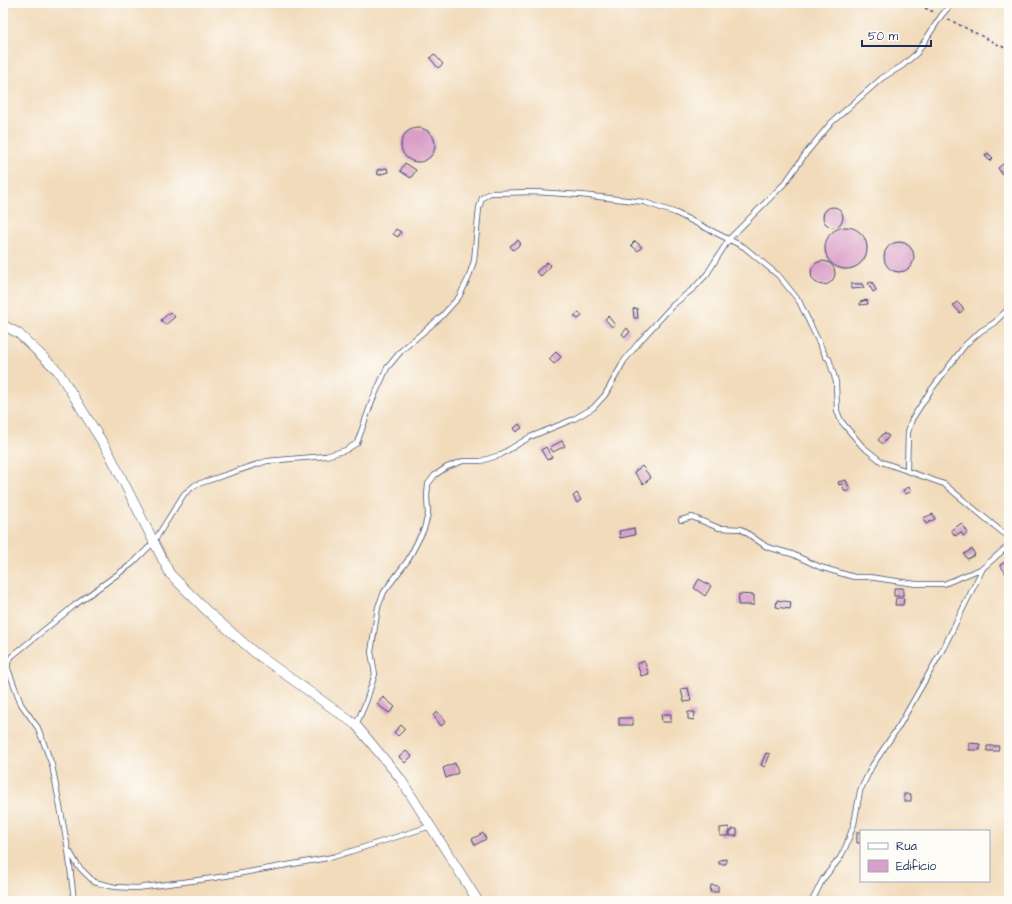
<svg xmlns="http://www.w3.org/2000/svg" width="1012" height="904" font-family="'Architects Daughter',sans-serif">
<rect width="100%" height="100%" fill="#fdfcf7"/>
<filter id="ink" filterUnits="userSpaceOnUse"><feTurbulence type="fractalNoise" baseFrequency=".025" numOctaves="2"/><feDisplacementMap in="SourceGraphic" scale="8" xChannelSelector="R" yChannelSelector="G"/><feConvolveMatrix kernelMatrix="1 2 1 2 8 2 1 2 1" color-interpolation-filters="sRGB"/></filter>
<filter id="wash" filterUnits="userSpaceOnUse"><feTurbulence type="fractalNoise" baseFrequency=".012" numOctaves="4" result="noise"/><feDisplacementMap in="SourceGraphic" scale="16" xChannelSelector="R" yChannelSelector="G"/><feGaussianBlur stdDeviation="0.9" result="paint"/><feColorMatrix in="noise" values="0 0 0 0 0 0 0 0 0 0 0 0 0 0 0 0 0 1.4 0 .05"/><feComposite in="paint" operator="in"/></filter>
<g filter="url(#wash)">
<rect width="100%" height="100%" fill="#f2dbbb"/>
<g id="blocks">
<!-- building -->
<path fill="#da9fc8" d="M434,54L443,64L438,68L430,58Z
M401 145a17 17 0 1 1 34 0a17 17 0 1 1-34 0Z
M988,153L993,158L990,161L985,156Z
M1008,160L1009,169L1002,174L998,168Z
M405,163L416,170L411,178L400,171Z
M387,168L388,172L378,175L377,170Z
M823 217a10 10 0 1 1 20 0a10 10 0 1 1-20 0Z
M825 248a21 21 0 1 1 42 0a21 21 0 1 1-42 0Z
M396,229L401,232L398,237L393,234Z
M518,240L521,244L513,250L510,246Z
M635,241L642,247L638,251L631,245Z
M884 257a15 15 0 1 1 30 0a15 15 0 1 1-30 0Z
M811 273a12 12 0 1 1 24 0a12 12 0 1 1-24 0Z
M547,262L551,266L541,276L536,272Z
M872,282L876,290L873,292L868,283Z
M851,284H862L864,288L851,289Z
M867,300L868,304L860,305V302Z
M957,302L964,309L960,313L953,305Z
M637,308L638,318H634L633,309Z
M170,312L175,317L165,325L161,320Z
M579,312L582,316L578,319L574,316Z
M608,316L615,325L612,327L605,319Z
M627,328L630,332L625,337L622,334Z
M556,352L561,357L554,364L549,359Z
M519,424L522,428L516,432L513,429Z
M884,433L889,436L883,444L878,440Z
M562,441L565,446L553,452L550,447Z
M546,447L552,457L547,460L541,450Z
M642,466L651,478L643,484L634,472Z
M846,480L850,490L845,492L842,484L839,485L838,482Z
M909,487L911,492L905,494L903,490Z
M577,493L581,500L577,503L573,496Z
M933,514L935,519L926,524L923,518Z
M962,523L968,533L963,536L961,532L955,536L951,530Z
M634,528L635,535L620,538L619,531Z
M972,549L975,555L967,559L964,554Z
M1009,560V574L1007,575L1000,565Z
M699,579L711,586L705,596L694,588Z
M894,588H903V596H894Z
M739,594L754,595V605H738Z
M896,598H904L903,605H895Z
M777,600L791,602L790,609L776,607Z
M644,661L649,674L641,676L637,664Z
M688,688L691,701L684,702L681,689Z
M383,697L395,707L389,713L377,704Z
M438,712L446,722L441,726L433,715Z
M688,712H695L694,720L688,719Z
M661,714H671V722H662Z
M619,718H633V725H619Z
M401,725L405,729L398,736L394,732Z
M969,743L980,744V750H969Z
M987,746H999L998,751H987Z
M406,751L412,756L405,763L399,757Z
M766,753L770,754L765,767L761,765Z
M455,763L458,773L446,778L443,768Z
M904,794H911V801H904Z
M729,827V836H720V828Z
M732,829H737V836H730V831H732Z
M857,832H861V843H857Z
M483,833L486,839L475,845L472,839Z
M726,859V864H719V860Z
M711,885L718,886V892H710Z"/>
</g>
</g>
<g filter="url(#ink)">
<use href="#blocks" fill-opacity="0" stroke="#3b496c" stroke-width="1"/>
<g fill="none" stroke-linecap="round" stroke-linejoin="round">
<!-- lane casing -->
<g stroke="#3b496c" stroke-width="6">
<path id="lane" d="M907,471L908,432L912,419L931,390L966,344L981,331L994,323L1009,308
M681,520L692,517L719,528L741,529L767,547L792,554L820,567L854,577H869L916,584H944L983,568
M356,725L366,702L375,674L371,652L378,607L384,592L408,560L424,529L428,514L427,496L428,484L435,475L447,467L463,461H481L500,455L530,437L574,419L593,408L605,395L624,361L640,341L673,305L694,288L707,274L729,239L785,183L807,152L831,123L882,78L902,66L917,53L941,16L952,3
M70,852L78,866L94,882L115,887L137,888L214,878L333,857L431,826
M74,901L68,849L52,765L38,728L21,704L8,669V662L12,656L75,605L133,563L153,543L184,494L195,485L267,461L326,456L346,450L357,443L372,401L387,368L402,350L441,317L459,297L468,279L474,261L479,208L482,198L490,193L536,192L581,195L644,202L676,213L744,247L779,276L799,301L826,357L829,359L836,382L837,411L841,421L862,446L882,462L944,484L1002,532L1009,536
M812,901L823,879L840,858L846,846L854,824L860,791L872,766L899,726L944,647L983,568L1009,545"/>
</g>
<!-- street casing -->
<g stroke="#3b496c" stroke-width="10">
<path id="street" d="M3,325L18,333L58,371L109,453L170,574L207,611L254,652L356,725L400,778L478,901"/>
</g>
<!-- path -->
<path stroke="#3b496c" stroke-width="1.5" stroke-dasharray="3 3" stroke-linecap="butt" d="M914,3L936,13
M948,19L1009,50"/>
<!-- lane -->
<use href="#lane" stroke="#fff" stroke-width="4.5"/>
<!-- street -->
<use href="#street" stroke="#fff" stroke-width="9"/>
</g>
</g>
<!-- margin -->
<rect width="1012" height="904" fill="none" stroke="#fdfcf7" stroke-width="16"/>
<!-- legend -->
<rect x="860" y="830" width="130" height="52" fill="#fdfcf7" stroke="#a3aaba"/>
<rect x="868" y="843" width="20" height="6" fill="#ffffff" stroke="#a3aaba"/>
<text x="896" y="850" font-size="12" fill="#1b2f5e">Rua</text>
<rect x="868" y="860" width="20" height="12" fill="#da9fc8" stroke="#a3aaba"/>
<text x="896" y="870" font-size="12" fill="#1b2f5e">Edifício</text>
<!-- scale -->
<path d="M862 40v6h69v-6" fill="none" stroke="#1b2f5e" stroke-width="2"/>
<text x="868" y="40" font-size="12" fill="#1b2f5e" stroke="#fdfcf7" stroke-width="3" paint-order="stroke">50 m</text>
</svg>
